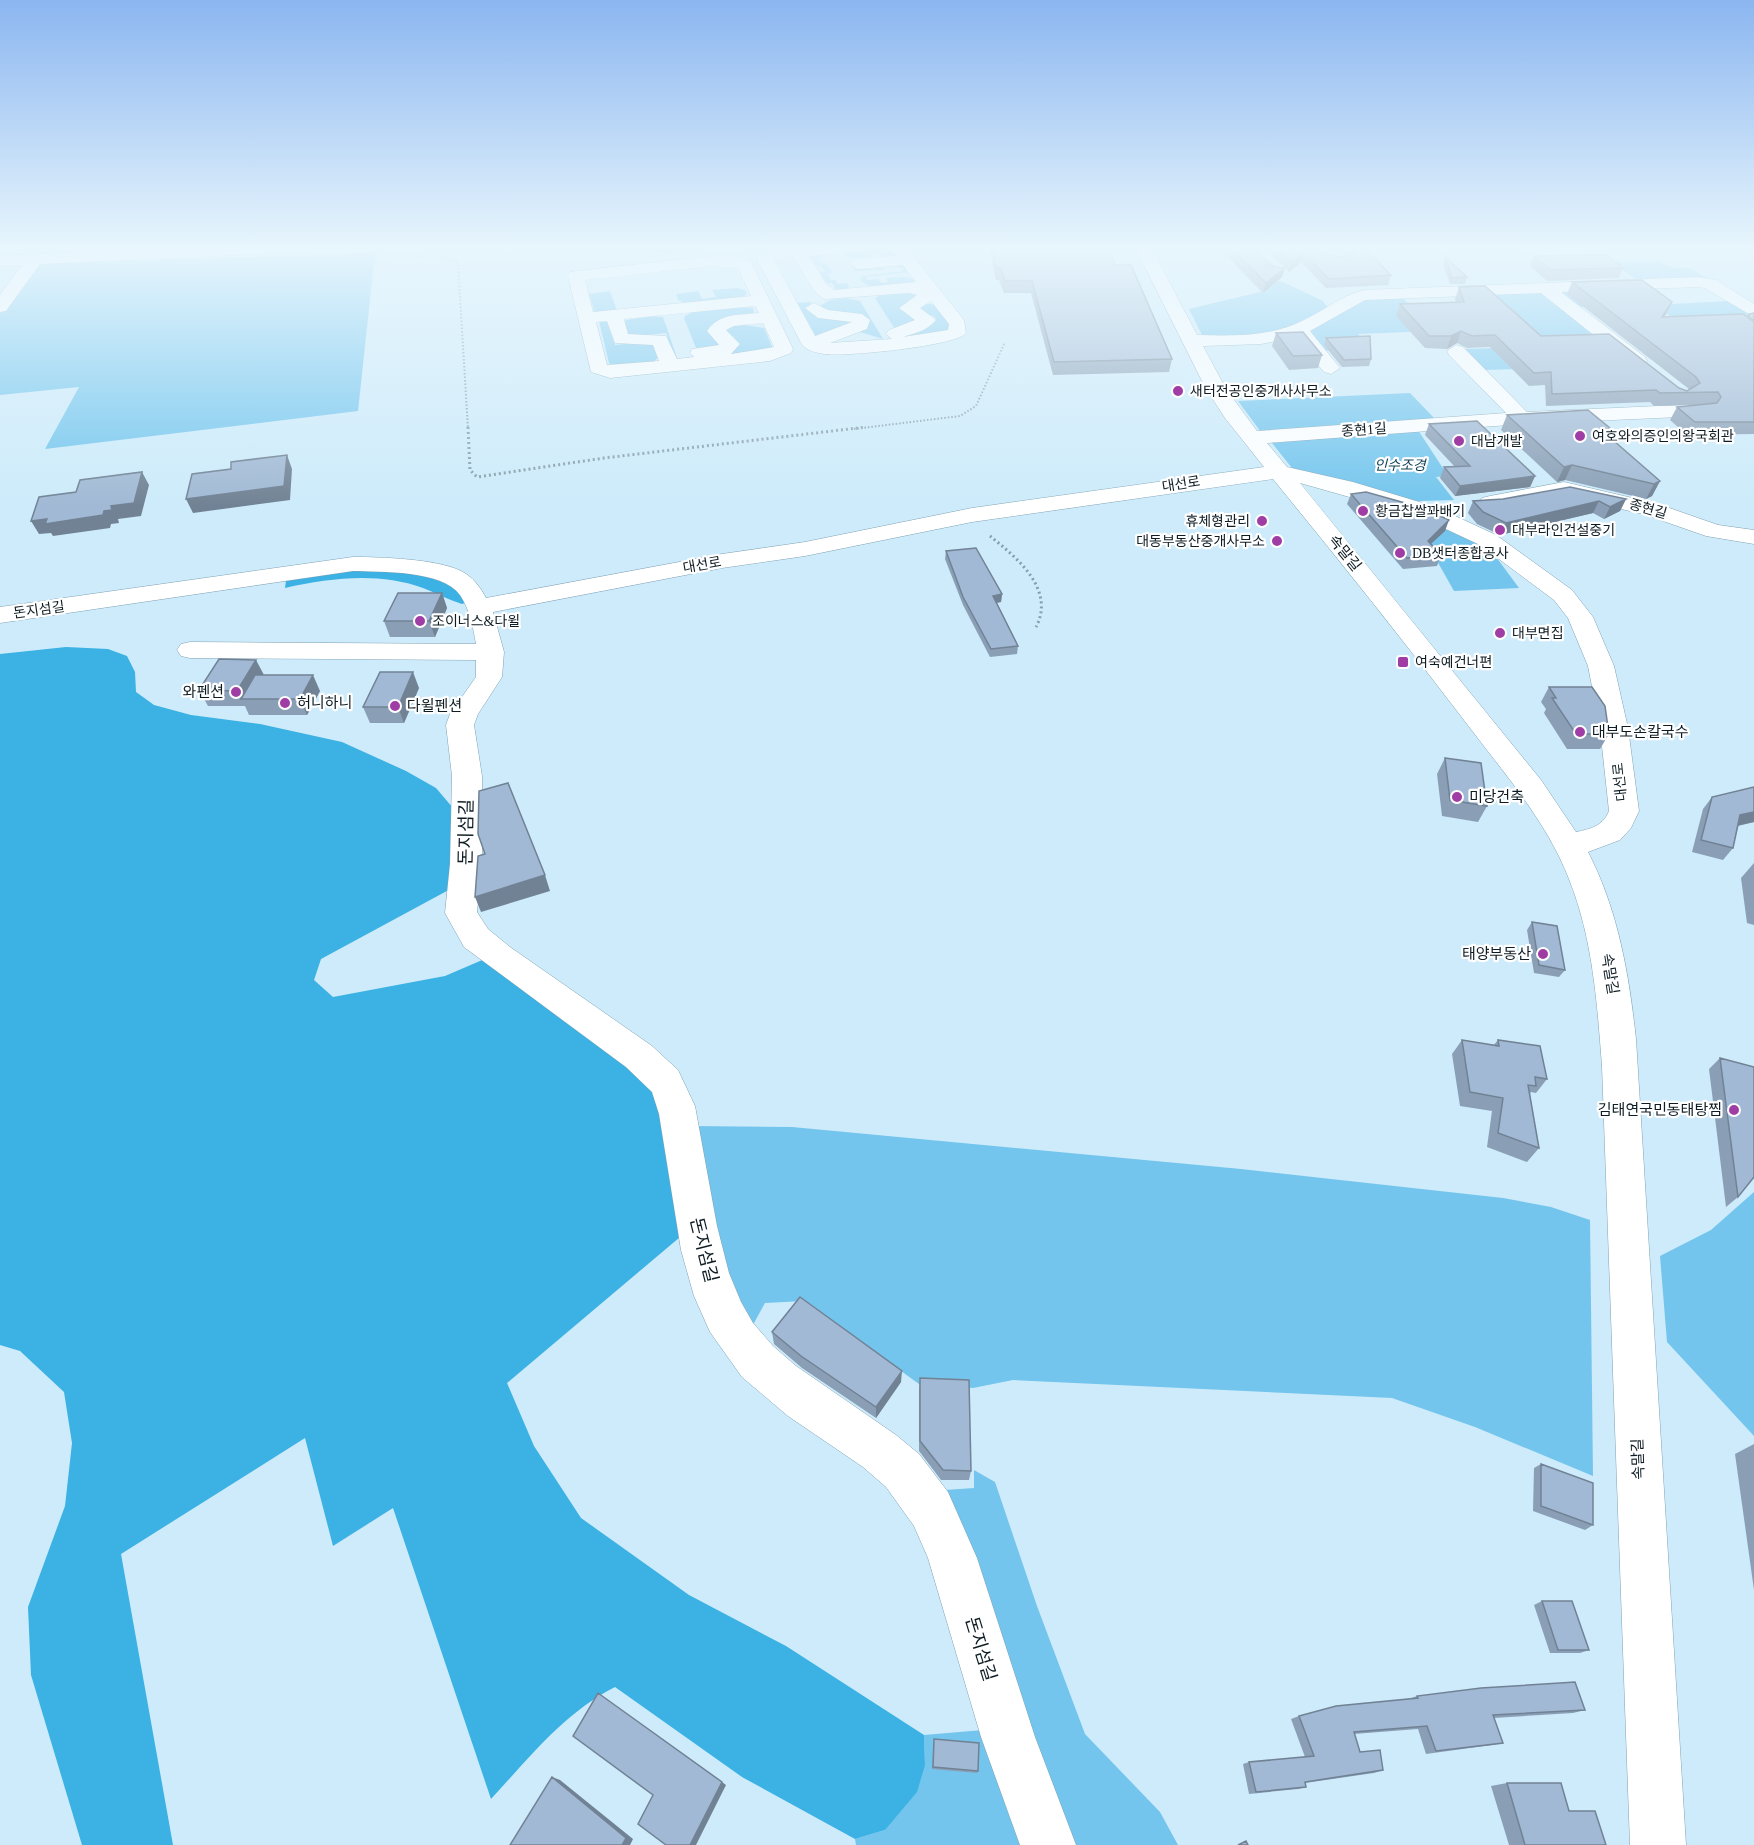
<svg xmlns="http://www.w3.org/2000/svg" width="1754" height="1845" font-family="'Times New Roman','Noto Sans KR',serif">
<rect width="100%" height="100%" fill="#cdebfa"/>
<!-- green -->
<path fill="#73c5ed" d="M624,247H700L665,253Z
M881,248L890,249L898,256L867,266L870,269L876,268L874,264L903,263L908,272L866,277L868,280L878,279L882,283L888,282L886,278L904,277L915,279L913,283C896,285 872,295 860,279L862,276L904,271L902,268L882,266L885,270L855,271L850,264L853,262L892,257L871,253L873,257L850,258L844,254L856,250Z
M375,253L358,411L45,449L79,387L0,395V314L33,267L38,264Z
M821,253L823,257L817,258L821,263H826L833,273L827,274L831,280H836L838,284L847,283L849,286L848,290H836L832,283H827L820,273L825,271L821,266H816L808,254Z
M1657,261L1671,267L1692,269L1708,279L1638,281L1612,262Z
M1281,281L1323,301L1327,307C1281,336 1255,336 1202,335L1189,309L1268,290L1253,282Z
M737,288L745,290L747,294L741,298L686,303L678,300L676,294L698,291L702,299L716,297L712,290Z
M1630,288L1654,305L1730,301L1754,318L1681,324L1654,305L1578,307L1558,292Z
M610,291L617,311L595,313L589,294Z
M912,291L920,293L911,302L923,318L895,329L875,298L880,295Z
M1541,292L1607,344L1556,368L1483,370L1463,349L1533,347L1479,294Z
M1402,297L1435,331L1358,334L1371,349L1320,351L1306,332L1363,299Z
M846,298L860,301L883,339L860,332L865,327L818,307L830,300Z
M812,302L807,308L812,313L858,321L816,336L797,303Z
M924,303L935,305L950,326L949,330L907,336L936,320L935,317L915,309Z
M741,307L753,308L754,313C742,321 717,314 709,330L725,345L696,348L684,318L686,315L694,312Z
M653,316L663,317L677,358L675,359L666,333L628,337L624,323L626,320Z
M599,321L607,322L615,345L653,341L660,356L652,363L612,365L609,363Z
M739,324L764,328L772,347L764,351L715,356L737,344L734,337L721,330Z
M1410,393L1435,419L1261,432L1238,401Z
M1418,430L1448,476L1436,477L1454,500L1418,501L1396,498L1292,468L1272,443Z
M1427,515L1485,542L1519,588L1454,591L1432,552Z
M689,1126L792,1127L1241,1169L1503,1198L1551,1207L1590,1220L1593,1476L1475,1427L1392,1398L1013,1380L973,1388L919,1384L804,1301L765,1303L748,1334L734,1312Z
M1754,1192V1436L1667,1342L1660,1256L1711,1230Z
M974,1470L995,1482L1037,1606L1085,1734L1160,1812L1178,1845H1060L931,1491L974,1488Z
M995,1729L1035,1845H856L855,1839L885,1830L925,1765L924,1735Z"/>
<!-- forest -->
<path fill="#3bb1e4" d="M355,567L446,578L468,602L462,604C449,600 436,593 423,588C378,572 331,578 285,588L287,574Z
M66,647L108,649L127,656L135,672L136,692L154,705L191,715L260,724L342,742L406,771L436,788L453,808L456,886L321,959L314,980L333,997L445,976L487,958L655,1080L686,1232L507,1383L534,1446L581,1518L689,1595L786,1646L924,1735L925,1765L917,1792L885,1830L855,1839L742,1777L615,1687C564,1713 529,1758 491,1799L393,1508L333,1546L305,1438L121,1554L173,1845H82L31,1675L28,1607L65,1506L72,1443L64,1392L20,1351L0,1345V654Z"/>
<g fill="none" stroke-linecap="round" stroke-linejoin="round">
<!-- minor casing -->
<g stroke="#80a3b5" stroke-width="1">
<path id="minor" d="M190,247H305L297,252L40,264L6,311L0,312V295L22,265L0,266V256Z
M802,247H862L854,252L809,256L826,284L834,290L916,282L903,265L858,269L850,264L858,259L896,256L889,247H906L964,320L966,333C957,346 844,357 825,354C817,353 806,351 801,343L757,259L765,252ZM794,258L814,291L824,299L909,293L917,295L899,308L915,320L889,330L886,334L892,339L830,343L867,329L870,320L862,314L828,310L814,303L805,308L818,318L852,322L815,336L774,260ZM931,301L949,324L948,330L903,337C915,333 927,331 936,320L920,308Z
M1135,247H1151L1197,335C1232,336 1270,337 1302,321C1324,311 1340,296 1364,290L1698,277L1716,280L1754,304V317L1705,288L1698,287L1561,292L1645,357L1647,361L1645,365H1631L1541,293L1365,300L1310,331L1340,368L1331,374L1324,372L1295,337L1261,344L1203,346L1226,389L1257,431L1506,413L1449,355L1447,351L1456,345L1463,347L1527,412L1702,404L1709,406L1712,410L1709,414L1702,416L1522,424L1267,443L1287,467L1353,482L1436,507L1496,535L1572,590L1593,617L1614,666L1628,728L1639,811L1631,828L1620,840L1588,852C1618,910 1629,974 1636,1039L1686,1845H1630L1602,1066C1597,1003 1593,939 1569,879C1547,822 1504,773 1467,724C1404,641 1339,560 1273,479L972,522L805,556L722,568L493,612L504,652L502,677L478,714L474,725L482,776V864L477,912L488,929L510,947L652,1046L678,1070L695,1106L717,1226L729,1273L741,1302L753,1323L773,1346L796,1366L896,1435L919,1454L948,1492L977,1558L1035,1737L1076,1845H1020L981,1737L928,1558L914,1526L886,1487L863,1467L788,1416L742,1377L710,1332L694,1296L681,1250L659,1114L652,1092L626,1067L464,947L445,913L450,864L452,776L446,725L450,714L476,677V660L190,658L181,656L177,650L181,644L190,642L476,644C473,627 470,610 460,595C442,570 381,572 353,571L0,623V607L353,557C380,557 437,559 461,571C472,576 481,588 486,598L722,554L805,542L972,508L1264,467L1225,418L1206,389ZM1300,483L1420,517L1480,545L1554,600L1568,618L1588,666L1600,728L1609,811C1603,826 1591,829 1576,832L1541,780Z
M712,256H737L751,262L793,349L791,353L770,361L610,378L591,372L568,276L570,272ZM712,266L738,268L751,296L593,312L585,280ZM755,306L759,313C739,315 719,313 707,331L719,345L692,349L690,353L694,357L677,359L666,336L628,334L624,319ZM607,321L615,343L653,345L659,361L607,365L596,322ZM763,323L774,347L731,354L740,344L726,330L734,326Z
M1564,482L1658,504L1718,525L1754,530V544L1706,536L1643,514L1564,496L1490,510L1482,508L1479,503L1482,498L1490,496Z"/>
</g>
<!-- path-far1 -->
<path stroke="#869eaa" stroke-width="2" stroke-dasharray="1.5 2" stroke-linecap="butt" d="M387,247L388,254L393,256L445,257L458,263L468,429
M854,429L960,416L976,406L1005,342"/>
<!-- path -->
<path stroke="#869eaa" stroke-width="3" stroke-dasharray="2 3" stroke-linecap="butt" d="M468,427L470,470L477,477L604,458L866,427
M990,536C1016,557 1056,589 1036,627"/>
<!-- minor -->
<use href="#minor" fill="#fff" fill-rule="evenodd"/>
</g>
<!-- wall -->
<path fill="#8a9fb6" d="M989,247H1108L1115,265L1172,359L1169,372L1053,375L1031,293H1004L999,280H996Z
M1218,247H1252L1282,277L1263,293Z
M1264,247H1296L1339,257L1350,256L1316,247H1364L1391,275L1388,285L1326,288L1301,262L1289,272Z
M1534,256L1623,268L1619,278L1547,281L1530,266Z
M1445,257L1467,277L1465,284H1450L1443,264Z
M1572,282L1666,314L1664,317H1747L1749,314L1754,313V434L1687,435L1670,420L1677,407L1702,405L1654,406L1650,402L1546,406L1545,385L1529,386L1490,347L1467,348L1457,343L1447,349L1425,348L1396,316L1400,304L1456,302L1455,299L1459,287L1541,336L1679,388L1687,391L1689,389L1567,294Z
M1276,333L1322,355L1318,368L1289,370L1272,346Z
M1326,338L1371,359L1369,366L1342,367L1324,345Z
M1507,415L1616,433L1612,440L1660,481L1652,496L1646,499L1565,480L1557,482L1501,430Z
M1429,424L1535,476L1530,487L1455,496L1440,478L1444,467H1455L1425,435Z
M1351,494L1445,531L1431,544L1441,555L1437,566L1403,569L1347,504Z
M1626,499L1620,511L1604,519L1593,513L1500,535L1477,524L1468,513L1473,501Z
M946,551L1002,594L1001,602L997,603L1018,646L1017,654L990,657L963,605L945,559Z
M442,593L447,608L435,637H390L384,621Z
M264,675L320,691L307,715H249L245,706H208L199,690Z
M1549,687L1609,734L1600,749H1567L1544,713L1546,709L1541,702Z
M419,688L404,723H370L363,707Z
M1445,758L1487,806L1478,822L1442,816L1437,774Z
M1754,787V822L1738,826L1733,848L1723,860L1692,852L1703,809L1712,797Z
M1754,863V925L1747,923L1741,878Z
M1532,922L1565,970L1559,977L1534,973L1527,930Z
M1462,1040L1493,1046L1498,1040L1547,1079L1536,1093L1531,1092L1530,1094L1539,1148L1527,1162L1487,1147L1492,1111L1460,1106L1452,1054Z
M1720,1058L1738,1197L1726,1207L1709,1069Z
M772,1332L901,1382L876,1418L802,1368L774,1344Z
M920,1378L971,1471L969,1480H941L919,1451V1390Z
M1754,1444V1590L1735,1454Z
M1541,1464L1593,1525L1585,1530L1533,1511L1534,1468Z
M1542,1601L1589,1650L1580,1653H1550L1534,1605Z
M1417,1696L1585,1710L1573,1713L1494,1718L1503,1743L1492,1745L1426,1754L1418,1729L1354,1734L1360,1752L1383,1770L1374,1773L1305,1783L1306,1787L1298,1789L1249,1794L1243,1764L1249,1762L1305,1757L1291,1719L1299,1716L1409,1699Z
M934,1739L978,1771L977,1773L932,1769Z
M1507,1783L1569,1811L1606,1845H1509L1491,1786Z"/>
<!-- shaded-wall -->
<path fill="#718294" d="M1303,253L1301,262L1289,272L1292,262Z
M1285,268L1282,277L1263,293L1266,283Z
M1672,302L1666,314L1656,329L1662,317Z
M1461,331L1457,343L1447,349L1451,336Z
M287,455L292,469L290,500L193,513L186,499Z
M1572,465L1565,480L1557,482L1564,467Z
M142,472L149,485L141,516L118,519L119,523L111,524L110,528L53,536L51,533L39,534L31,521L104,511L111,506Z
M1535,476L1530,487L1455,496L1460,486Z
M1660,481L1652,496L1646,499L1654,484Z
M1626,499L1620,511L1604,519L1610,507Z
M1599,501L1593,513L1500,535L1506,523Z
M1449,520L1445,531L1423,551L1428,541Z
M442,593L447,608L435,637L429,621Z
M1002,594L1001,602L993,603V596Z
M256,660L264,675L241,699L245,707L237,691Z
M413,672L419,688L404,723L398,707Z
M313,675L320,691L307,715L300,699Z
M1754,812V822L1731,827L1740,815Z
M545,875L550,891L481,912L475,897Z
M902,1371L901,1382L876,1418V1407Z
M552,1777L560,1780L633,1839L630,1845H622Z
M722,1782L726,1785L696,1845H690Z"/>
<!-- building -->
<path fill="#a1b9d4" stroke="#718294" stroke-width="1.5" d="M992,247H1108L1115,265H1131L1172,359L1054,362L1032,281H1005L1000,267H996Z
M1230,247H1252L1274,267L1285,268L1266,283Z
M1276,247H1296L1339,257L1349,256L1356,251L1353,247H1364L1391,275L1329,279L1303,253L1292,262Z
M1606,255L1623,268L1551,270L1534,256Z
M1445,257L1467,277L1452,278Z
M1642,280L1672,302L1662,317L1743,314L1749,318V314L1754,313V320L1749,318L1754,322V422H1695L1677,407L1717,403L1721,397L1718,392L1660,393L1656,390L1552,394L1551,372L1534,373L1495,335L1472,336L1461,331L1451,336H1429L1400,304L1464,302L1459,287L1485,286L1541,336L1609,334L1679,388L1687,391L1700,383L1696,377L1572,282Z
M1303,332L1322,355L1293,356L1276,333Z
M1370,336L1371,359L1344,360L1326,338Z
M1588,410L1616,433L1606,434L1660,481L1654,484L1572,465L1564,467L1507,415Z
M1477,421L1535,476L1460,486L1444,467L1470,466L1429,424Z
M287,455L284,486L186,499L192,474L231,469V462Z
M142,472L134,503L111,506L112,510L104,511L103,515L45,524L47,519L31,521L39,497L76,492L80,480Z
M1570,487L1626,499L1610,507L1599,501L1506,523L1483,512L1473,501L1503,499Z
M1366,492L1423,508L1449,520L1428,541L1441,555L1407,558L1351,494Z
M976,548L1002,594L993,596L1018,646L991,649L963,597L946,551Z
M398,593H442L429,621H384Z
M219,659L256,660L237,691L199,690Z
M380,672H413L398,707H363Z
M255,675H313L300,699H241Z
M1549,687H1592L1605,706L1609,734H1576L1552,698H1556Z
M1445,758L1481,763L1487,806L1450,800Z
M508,783L545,875L475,897L478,856L485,854L478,834L479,791Z
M1754,787V812L1740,815L1733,848L1701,840L1712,797Z
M1532,922L1557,926L1565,970L1539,965Z
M1462,1040L1499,1046L1498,1040L1540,1046L1547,1079L1535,1077L1536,1086L1528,1085L1539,1148L1498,1133L1503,1098L1470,1092Z
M1720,1058L1754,1067V1177L1738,1197Z
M800,1297L902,1371L876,1407L801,1356L772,1332Z
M920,1378L969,1380L971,1471L943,1470L920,1441Z
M1541,1464L1593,1483V1525L1541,1506Z
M1542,1601H1572L1589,1650H1558Z
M1575,1682L1585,1710L1493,1715L1503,1743L1436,1751L1427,1726L1354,1732L1360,1752L1380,1750L1383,1770L1305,1782L1306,1787L1256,1792L1249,1762L1314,1756L1299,1716L1336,1706L1418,1698L1417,1696L1481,1688Z
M598,1693L722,1782L690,1845H666L638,1824L653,1795L573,1736Z
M934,1739L979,1743L978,1771L933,1767Z
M552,1777L626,1838L622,1845H510Z
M1507,1783H1561L1569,1811H1595L1606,1845H1525Z
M1246,1841L1248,1845H1238Z"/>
<!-- sky -->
<linearGradient id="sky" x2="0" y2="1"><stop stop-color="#8bb6f0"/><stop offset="0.49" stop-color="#e8f6fd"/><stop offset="1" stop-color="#e8f6fd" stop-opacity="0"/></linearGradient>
<rect width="1754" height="506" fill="url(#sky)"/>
<!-- markers -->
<g fill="#a03da4" stroke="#fff" stroke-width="2">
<circle cx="1178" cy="391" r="6"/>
<circle cx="1580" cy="436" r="6"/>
<circle cx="1459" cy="441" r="6"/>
<circle cx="1363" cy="511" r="6"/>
<circle cx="1262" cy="521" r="6"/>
<circle cx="1500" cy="530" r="6"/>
<circle cx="1277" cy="541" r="6"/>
<circle cx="1400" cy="553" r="6"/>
<circle cx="420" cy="621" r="6"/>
<circle cx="1500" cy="633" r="6"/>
<rect x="1397" y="656" width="12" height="12" rx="3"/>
<circle cx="236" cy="692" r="6"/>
<circle cx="285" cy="703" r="6"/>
<circle cx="395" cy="706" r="6"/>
<circle cx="1580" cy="732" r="6"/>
<circle cx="1457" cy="797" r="6"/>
<circle cx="1543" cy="954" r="6"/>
<circle cx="1734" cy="1110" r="6"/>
</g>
<g text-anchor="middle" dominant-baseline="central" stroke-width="4.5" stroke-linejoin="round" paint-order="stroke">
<!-- far-poi labels -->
<g font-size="14" fill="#0e1c23" stroke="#fff" text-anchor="start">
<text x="1190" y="391">새터전공인중개사사무소</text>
<text x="1592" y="436">여호와의증인의왕국회관</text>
<text x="1471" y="441">대남개발</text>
<text x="1375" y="511">황금찹쌀꽈배기</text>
<text x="1250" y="521" text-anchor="end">휴체형관리</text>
<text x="1512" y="530">대부라인건설중기</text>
<text x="1265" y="541" text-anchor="end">대동부동산중개사무소</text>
<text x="1412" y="553">DB샛터종합공사</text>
<text x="432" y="621">조이너스&amp;다윌</text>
<text x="1512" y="633">대부면집</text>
<text x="1415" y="662">여숙예건너편</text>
</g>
<!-- far-street labels -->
<g font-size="14" fill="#0e1c23" stroke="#fff">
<text transform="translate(1364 430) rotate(-4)">종현1길</text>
<text transform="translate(1181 484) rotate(-9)">대선로</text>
<text transform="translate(1648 509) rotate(16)">종현길</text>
<text transform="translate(702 565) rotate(-10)">대선로</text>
<text transform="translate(39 610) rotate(-8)">돈지섬길</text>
<text transform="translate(1620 782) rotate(-96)">대선로</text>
</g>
<!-- far-park labels -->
<g font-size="14" font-style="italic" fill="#0c3e53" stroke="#fff">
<text x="1400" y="465">인수조경</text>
</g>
<!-- street labels -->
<g font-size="15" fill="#0e1c23" stroke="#fff">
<text transform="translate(1345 553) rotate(51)">속말길</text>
<text transform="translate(1610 974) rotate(81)">속말길</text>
<text transform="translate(1638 1459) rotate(-92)">속말길</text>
</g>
<!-- poi labels -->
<g font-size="15" fill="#0e1c23" stroke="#fff" text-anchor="start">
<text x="224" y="692" text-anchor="end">와펜션</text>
<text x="297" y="703">허니하니</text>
<text x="407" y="706">다윌펜션</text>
<text x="1592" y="732">대부도손칼국수</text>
<text x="1469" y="797">미당건축</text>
<text x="1531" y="954" text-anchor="end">태양부동산</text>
<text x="1722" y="1110" text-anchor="end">김태연국민동태탕찜</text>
</g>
<!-- near-street labels -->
<g font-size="18" fill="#0e1c23" stroke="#fff">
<text transform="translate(466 832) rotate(-89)">돈지섬길</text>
<text transform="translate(704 1250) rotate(76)">돈지섬길</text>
<text transform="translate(981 1649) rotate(73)">돈지섬길</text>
</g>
</g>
</svg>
